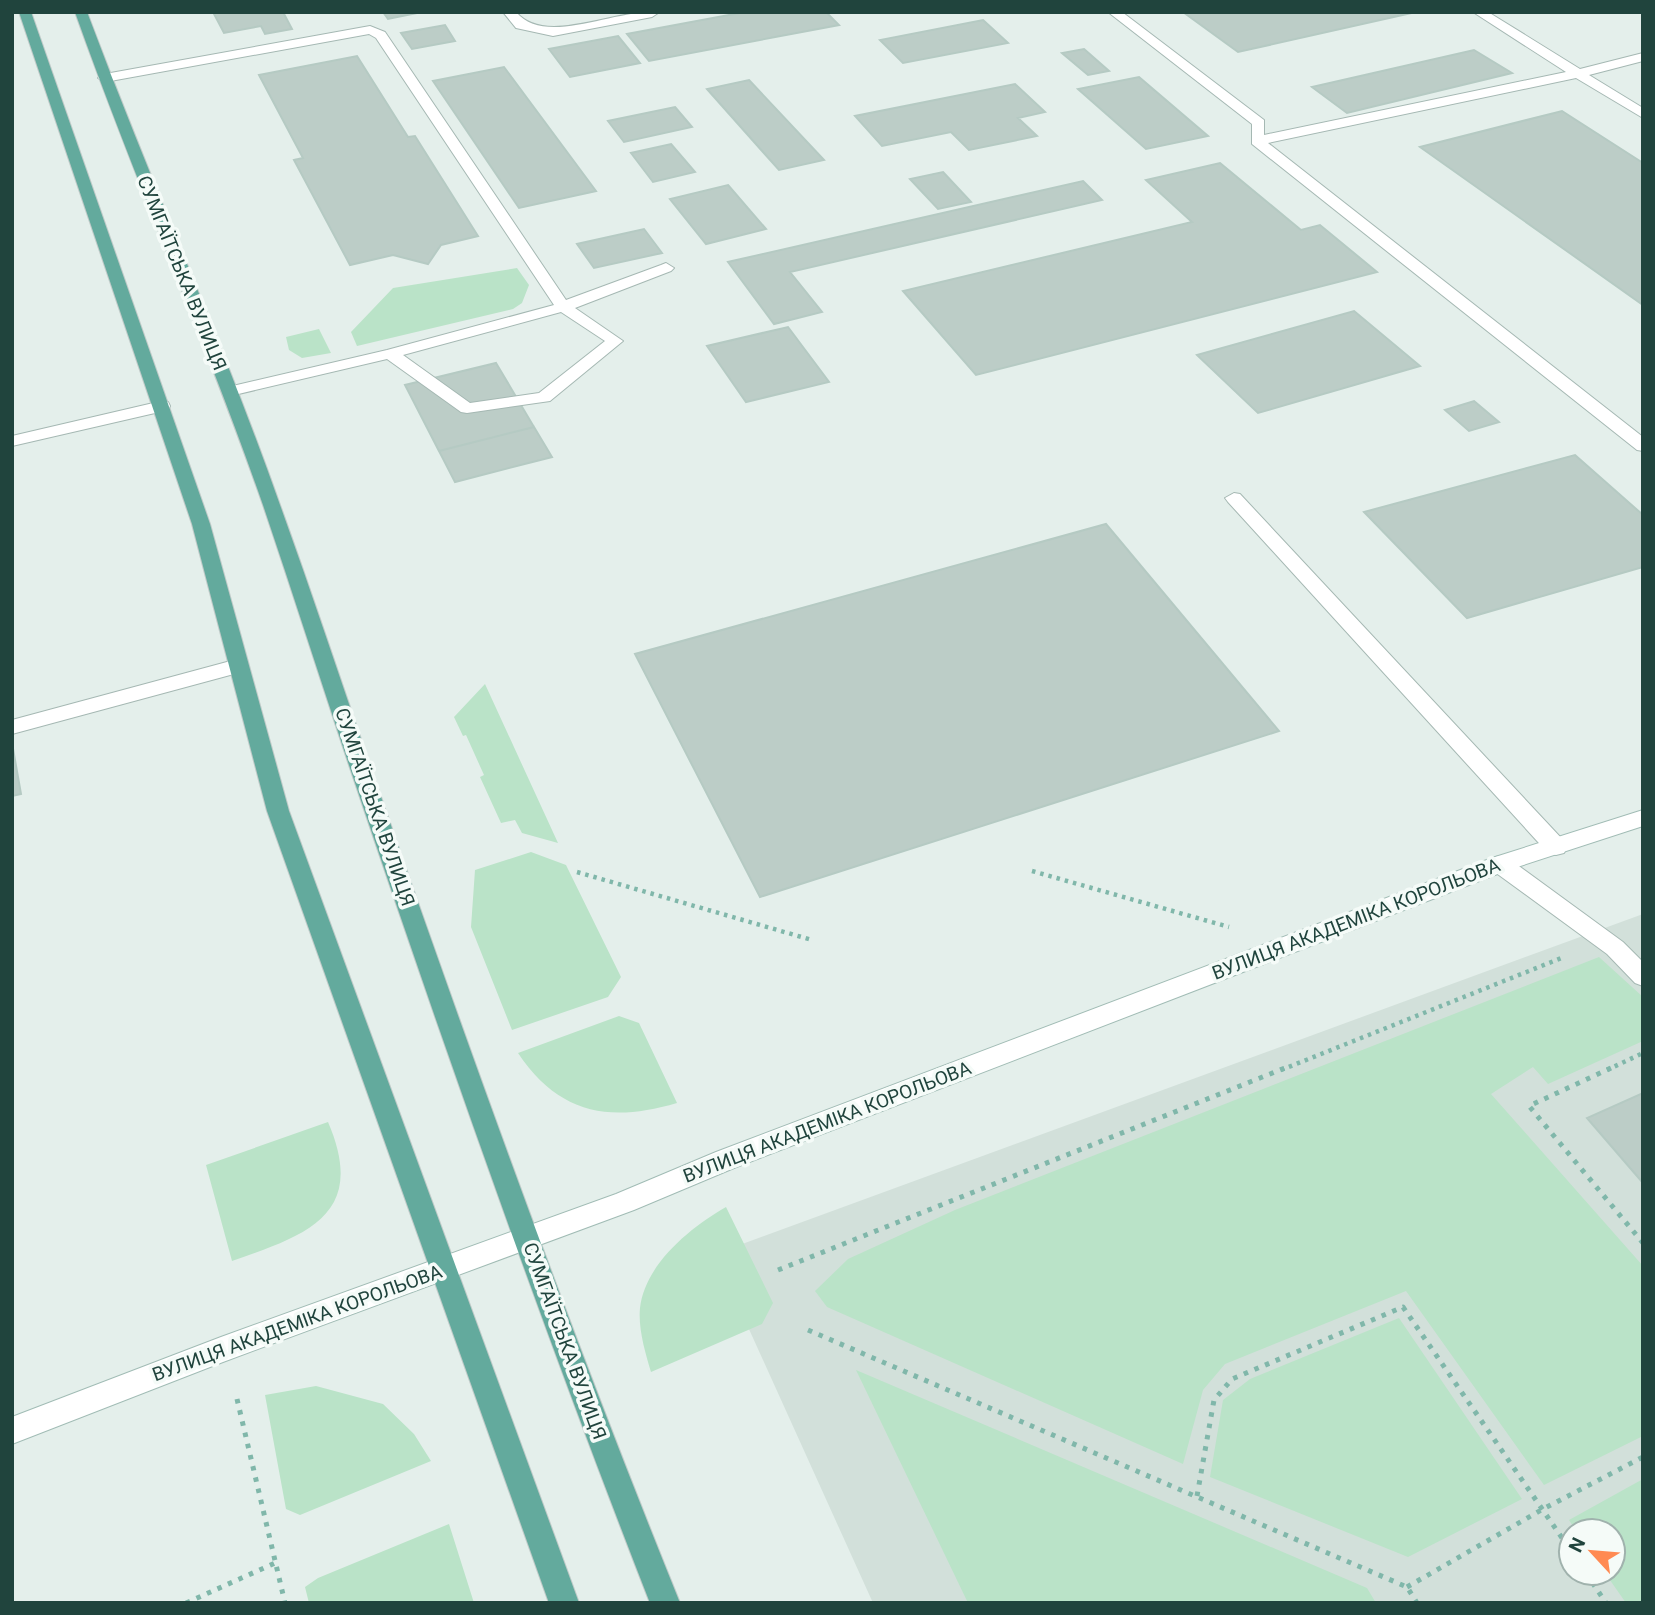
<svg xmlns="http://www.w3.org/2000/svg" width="1655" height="1615" font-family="Roboto,sans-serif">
<rect width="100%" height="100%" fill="#e4efeb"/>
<!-- built -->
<path fill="#d2e0da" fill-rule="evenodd" d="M1643,914V1603H873L715,1254ZM1571,1531H1613V1573H1571Z"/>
<!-- green -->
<path fill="#bae3c8" d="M517,268L529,285L522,303L513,309L357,346L351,332L393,288Z
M319,329L331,353L302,358L289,350L286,337Z
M485,684L558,843L522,833L515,820L501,823L480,777L484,775L466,735L463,736L454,717Z
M531,852L566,865L621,977L608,997L512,1030L471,927L475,870Z
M1599,957L1643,997V1041L1548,1084L1533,1067L1491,1094L1643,1266V1436L1544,1485L1406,1291L1225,1364L1203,1390L1183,1464L827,1307L815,1291L848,1259L955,1210Z
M619,1016L639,1023L677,1103C609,1123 559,1114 518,1053Z
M328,1122C368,1215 307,1235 232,1261L206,1165Z
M726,1207L773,1303L762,1324L651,1372C645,1352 638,1328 640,1308C645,1264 691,1227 726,1207Z
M1399,1318L1522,1499L1408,1557L1210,1477L1223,1400L1250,1379Z
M856,1370L1367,1588L1376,1603H968Z
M316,1386L383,1404L414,1434L431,1461L300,1515L286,1509L265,1395Z
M1643,1479V1603H1626L1605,1573H1613V1531H1576L1569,1520Z
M449,1524L474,1603H309L305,1587L318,1578Z"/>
<!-- building -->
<path fill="#bccdc7" stroke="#b5cac3" stroke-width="2" d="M213,12H283L292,29L265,34L261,26L224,33Z
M383,12H422L388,19Z
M745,12H826L839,25L649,61L627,34Z
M1183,12H1416L1238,52Z
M983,20L1008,43L903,63L880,40Z
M445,25L455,41L412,49L401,33Z
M618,36L640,63L570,77L549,49Z
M1084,49L1109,71L1088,75L1062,53Z
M1474,50L1512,73L1347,113L1312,87Z
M357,56L408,137L415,136L478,236L441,245L428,264L393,255L350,265L294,160L303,158L259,75Z
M504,67L596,191L519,208L433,81Z
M1139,77L1208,136L1146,149L1078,89Z
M749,80L824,160L779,170L707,89Z
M1015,84L1045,112L1018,118L1037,136L969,150L951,132L882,146L855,116Z
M675,107L692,127L624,142L608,121Z
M1562,111L1643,163V305L1420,147Z
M671,144L695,172L653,182L631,153Z
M1220,163L1301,230L1320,225L1377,272L976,375L903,291L1192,222L1146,180Z
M943,172L971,202L938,209L910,179Z
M1083,181L1102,200L790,272L822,312L774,324L728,262Z
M728,185L766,229L706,244L670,199Z
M644,229L662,253L594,268L577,244Z
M1354,311L1420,366L1258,413L1197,355Z
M788,327L829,382L746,402L707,346Z
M496,363L534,427L439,451L405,385Z
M1474,401L1499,422L1469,431L1445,410Z
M534,427L552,457L455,482L439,451Z
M1575,455L1643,515V567L1467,618L1364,512Z
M1106,524L1279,731L760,897L635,654Z
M12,743L21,794L12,796Z
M1643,1093V1183L1587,1118Z"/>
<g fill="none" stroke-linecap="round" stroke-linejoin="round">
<!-- lane casing -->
<g stroke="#a5b8b3" stroke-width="2">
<path id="lane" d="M503,12H516C546,48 617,7 658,13L652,17L553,36L516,28Z
M1108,12H1122L1264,120V135L1566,72L1473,12H1488L1580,69L1643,53V61L1589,75L1643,108V118L1576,78L1268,143L1643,437V451L1637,450L1252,144V124Z
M370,26L385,32L566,300L661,265L666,263L674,268L671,271L575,308L623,341L550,401L467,413L461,412L387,359L230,396L222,391L224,388L387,350L554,305L376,38L369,34L105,82L98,78L105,74ZM561,312L605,341L539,393L470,403L403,355Z
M162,401L168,402L170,406L168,410L12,446V436Z
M1234,493L1240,494L1564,841L1567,847L1564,853L1556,855L1548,853L1228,502L1225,498Z
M238,659L245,661L248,666L245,671L12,734V720Z
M1500,856L1508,858L1623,942L1643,962V986L1635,983L1607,954L1492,870L1489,864L1492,858Z"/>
</g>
<!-- secondary casing -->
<g stroke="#a1bcb5" stroke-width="2">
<path id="secondary" d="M1643,810V826L1508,870L734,1168L634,1210L223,1362L12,1444V1417L221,1337L616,1194L716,1152L1492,858Z"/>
</g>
<!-- primary casing -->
<g stroke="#c1cbc9" stroke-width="2">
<path id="primary" d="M19,12H31L210,524L289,811L579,1603H549L267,811L192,524Z
M75,12H87C149,178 221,338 280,505C312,593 341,682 372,771C469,1050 569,1329 680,1603H650C543,1329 445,1050 351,771C321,682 293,593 263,505C205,339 134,178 75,12Z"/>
</g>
<!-- path-far1 -->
<path stroke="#80b7aa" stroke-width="4.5" stroke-dasharray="3.5 5" stroke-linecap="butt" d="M1032,871L1229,927
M577,872L812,940
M1281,1070L1564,957
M1607,1070L1643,1053"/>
<!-- path -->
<path stroke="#80b7aa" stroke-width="5" stroke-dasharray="4.5 7" stroke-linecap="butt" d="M1611,1068L1529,1106L1643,1243
M778,1270L1285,1068
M808,1330L1407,1587L1417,1603
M237,1399L285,1603
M1197,1496L1214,1400L1232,1379L1403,1307L1571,1551
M1586,1573L1606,1603
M1407,1587L1543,1509L1643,1457
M186,1603L275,1563"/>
<!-- lane -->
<use href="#lane" fill="#fff" fill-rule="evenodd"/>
<!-- secondary -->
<use href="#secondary" fill="#fff" fill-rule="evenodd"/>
<!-- primary -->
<use href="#primary" fill="#63aa9d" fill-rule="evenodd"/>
</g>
<g text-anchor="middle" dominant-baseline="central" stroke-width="7" stroke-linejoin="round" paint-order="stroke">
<!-- street labels -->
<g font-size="19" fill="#20443d" stroke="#f5fbf8">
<text transform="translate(182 273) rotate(68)">СУМГАЇТСЬКА ВУЛИЦЯ</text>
<text transform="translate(375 807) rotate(71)">СУМГАЇТСЬКА ВУЛИЦЯ</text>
<text transform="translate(1356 919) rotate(-21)">ВУЛИЦЯ АКАДЕМІКА КОРОЛЬОВА</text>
<text transform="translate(827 1122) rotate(-21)">ВУЛИЦЯ АКАДЕМІКА КОРОЛЬОВА</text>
<text transform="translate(297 1323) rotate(-20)">ВУЛИЦЯ АКАДЕМІКА КОРОЛЬОВА</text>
<text transform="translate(565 1341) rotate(70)">СУМГАЇТСЬКА ВУЛИЦЯ</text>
</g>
</g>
<!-- border -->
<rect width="1655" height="1615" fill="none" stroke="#20443d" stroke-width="28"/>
<!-- north arrow -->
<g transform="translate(1592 1552) rotate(296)"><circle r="33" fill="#f5fbf8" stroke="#a0b2ad" stroke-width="2"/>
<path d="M0-5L12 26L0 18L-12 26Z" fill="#ff8a52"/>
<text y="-10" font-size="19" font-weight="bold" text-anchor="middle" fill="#20443d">N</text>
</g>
</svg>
